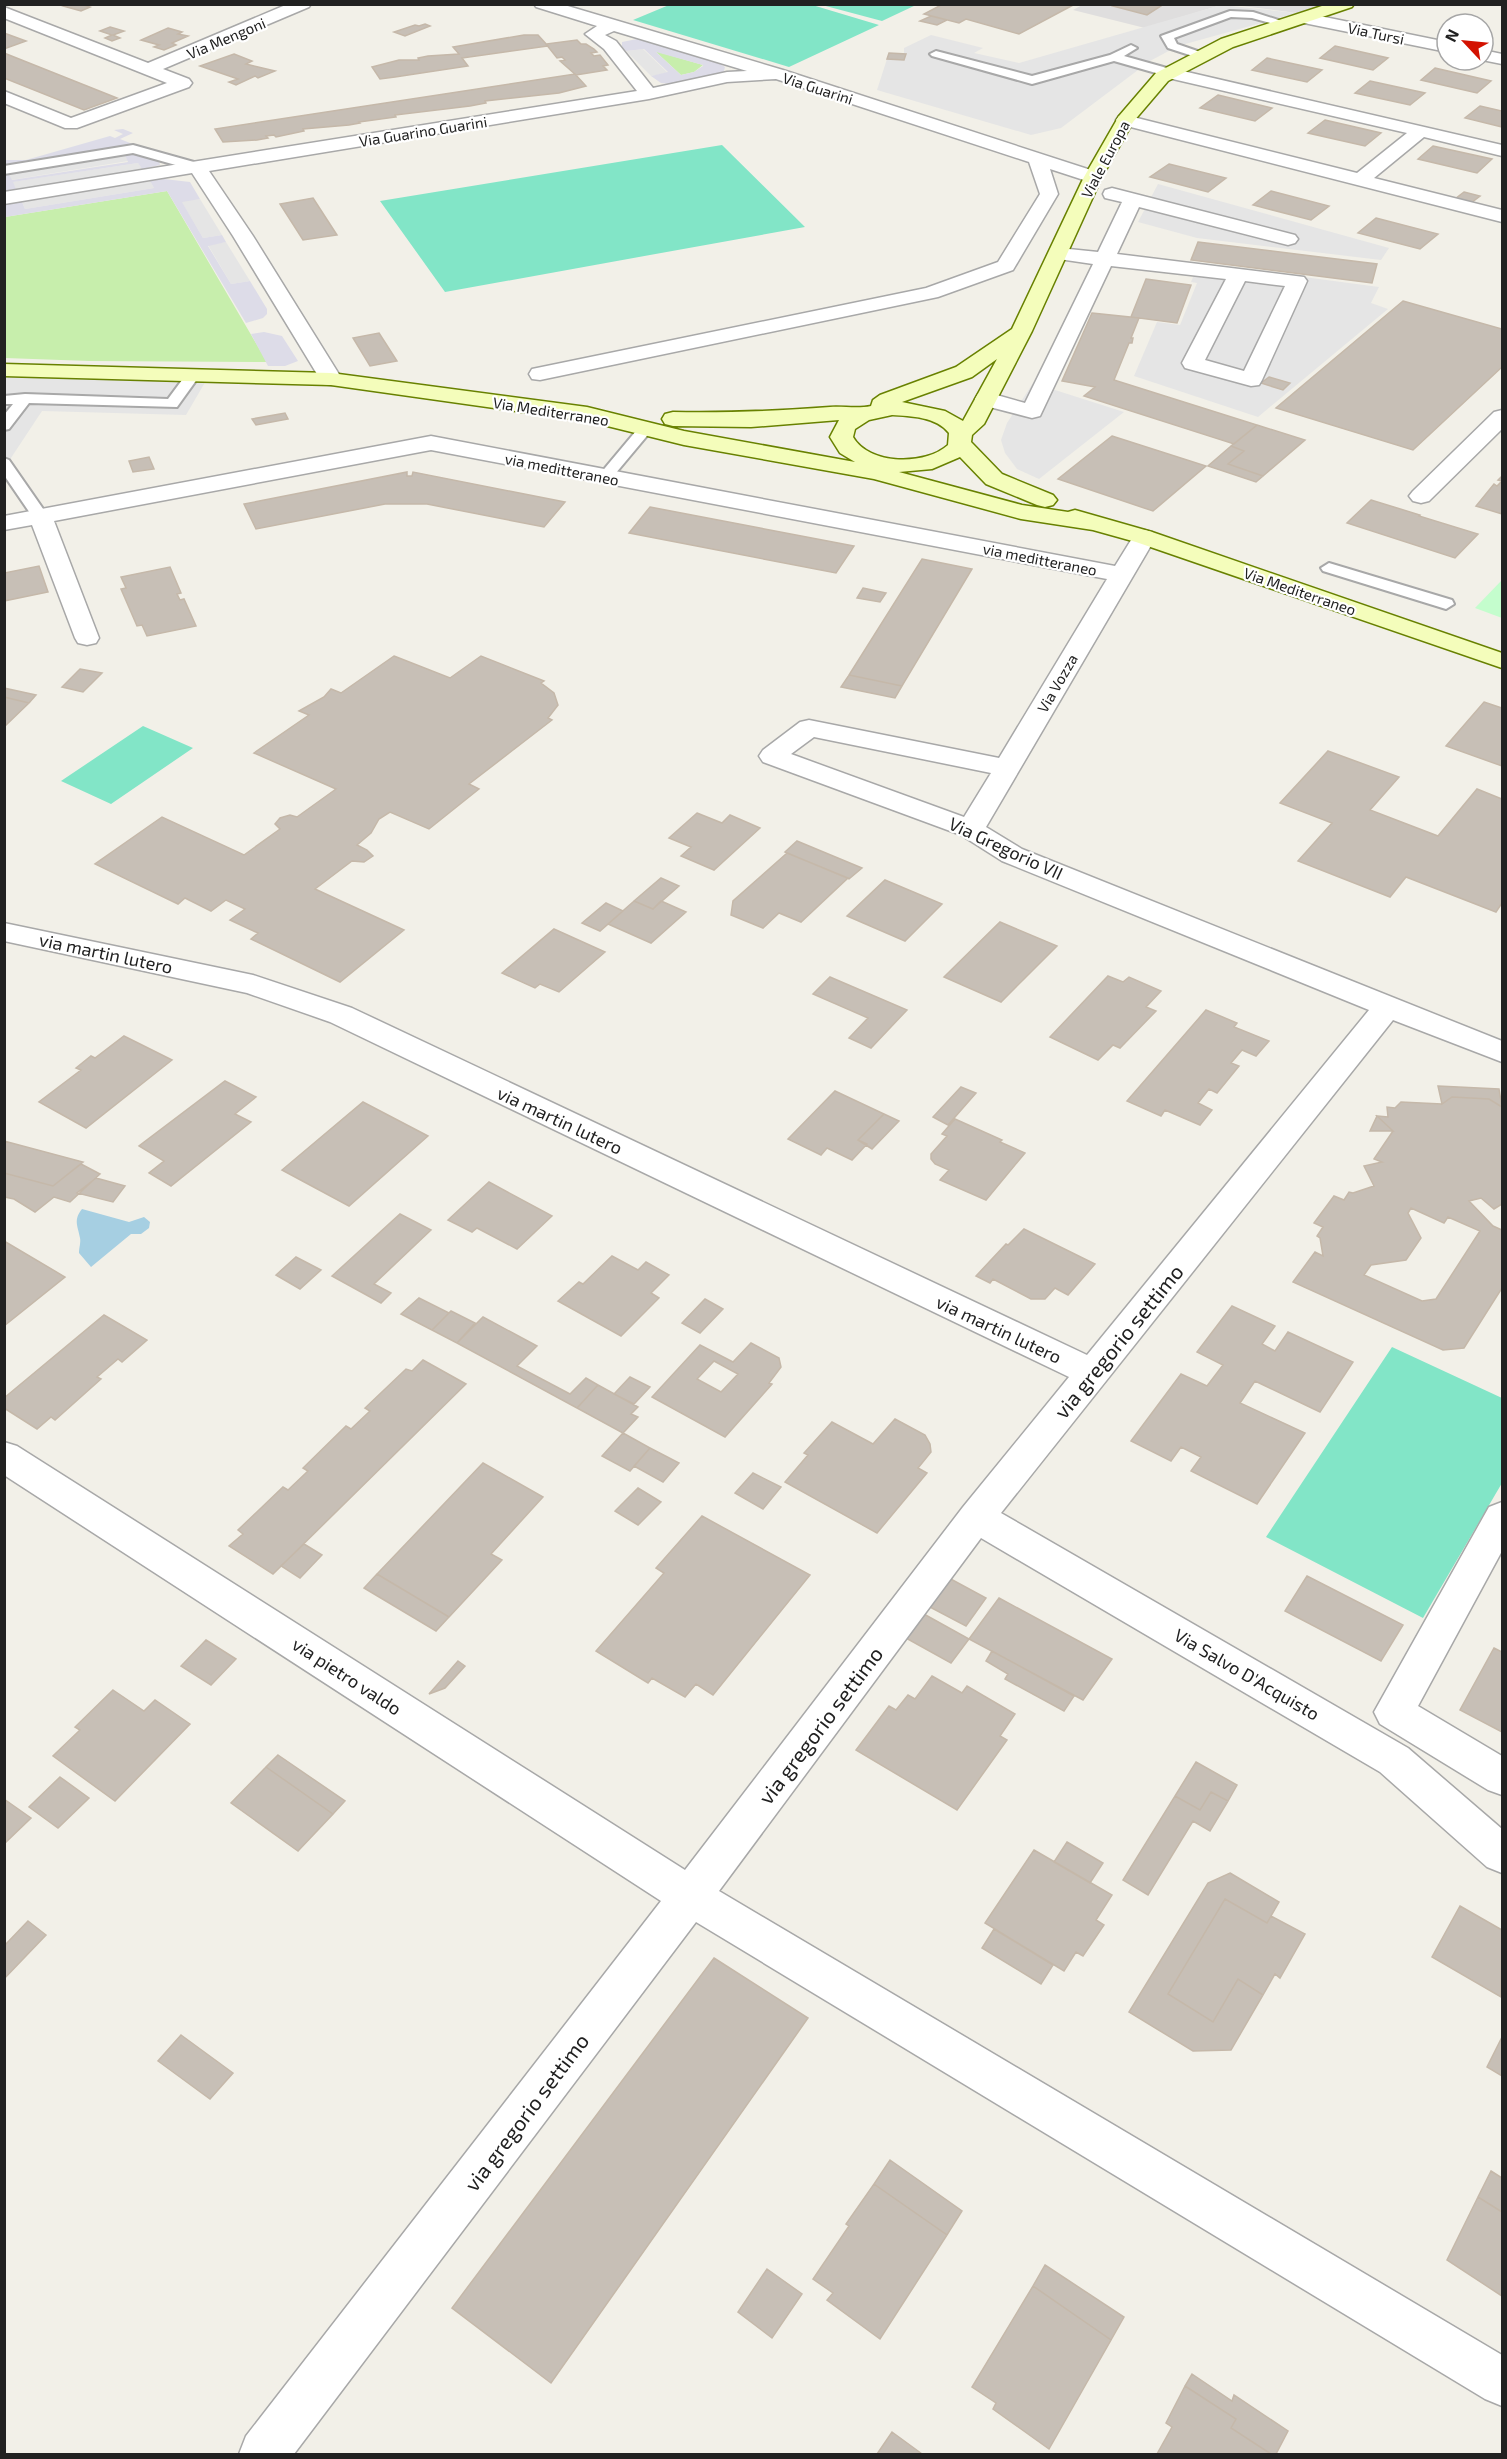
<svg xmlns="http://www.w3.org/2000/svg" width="1507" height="2459" font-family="'Exo 2',sans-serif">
<rect width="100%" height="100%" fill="#f2f0e8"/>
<!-- residential -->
<path fill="#dfdede" d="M1084,4L1221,5L1145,28L1073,10Z
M1234,5H1325L1297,13Z"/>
<!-- grass -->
<path fill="#c7eeac" d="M655,51L703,65L694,72L681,75Z
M167,191L267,362L89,361L5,358V217Z"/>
<!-- park -->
<path fill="#c4fdcd" d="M1502,580V618L1475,608Z"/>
<!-- pitch -->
<path fill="#82e5c7" d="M809,4L879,25L789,67L633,20L669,5Z
M822,5H916L882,21Z
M722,145L805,227L445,292L380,201Z
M143,726L193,748L111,804L61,781Z
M1392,1347L1502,1398V1483L1423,1618L1266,1537Z"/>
<!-- parking -->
<path fill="#e5e5e5" d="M1221,5L1297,13L1178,46L1150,61L1061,128L1031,135L877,90L887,59L904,60V48L931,35L983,48L974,53L1019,63Z
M643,49L668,73L651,76L626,51Z
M125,155L128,161L11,180L8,173Z
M138,163L142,169L16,189L12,182Z
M150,181L154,188L25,209L22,202Z
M1158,184L1389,248L1381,260L1197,238L1138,222Z
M200,199L222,235L203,238L181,201Z
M226,242L250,281L231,284L208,245Z
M1199,263L1379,287L1371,303L1388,309L1258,417L1134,376L1157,322L1180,325L1197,283L1191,282Z
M22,376L207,379L186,415L42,411L5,467V377Z
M1033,383L1124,412L1039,479L1017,469L1005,453L1001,440L1007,423Z"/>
<!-- plaza -->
<path fill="#dddce8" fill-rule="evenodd" d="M637,39L720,64L725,67L724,71L716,76L671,84L661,83L651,76L668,72L644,49L626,51L622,47V42ZM656,52L703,65V66L694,72L681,75Z
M123,129L133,133L120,139L135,145L5,165V160H26L110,136L115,138L123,134L114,130Z
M133,154L159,161L160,165L142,169L138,163L13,182L16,189L5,191V174L8,173L12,180L128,162L125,155Z
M164,179L190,182L200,199L182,202L203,238L222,235L226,242L208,246L231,284L250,281L267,309V314L263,318L246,323L167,191L5,217V205L22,202L25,209L154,188L150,181Z
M264,332L282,336L298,361L285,366H268L251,334Z"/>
<!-- water -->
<path fill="#a6cfe2" d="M82,1209L129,1222L144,1217L150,1222L149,1228L141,1234H131L91,1267L79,1253C79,1248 81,1242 80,1238C78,1226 73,1220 82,1209Z"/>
<!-- building -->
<path fill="#c7bfb6" stroke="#c5b8a9" stroke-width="1.5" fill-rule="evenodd" d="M66,4H81L90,7L81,11L63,6Z
M943,4H1075L1019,34L966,19L959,23L924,14Z
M1117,4H1164L1147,15L1113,6Z
M931,16L947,20L937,25L920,21Z
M425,24L430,26L405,36L394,32L415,25L419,26Z
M110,27L124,31L113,35L120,38L112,41L105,38L112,35L100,31Z
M168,28L182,32L178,34L188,36L172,43L176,45L164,50L154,47L159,45L141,40Z
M4,33L26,41L4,49Z
M524,35H538L548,46L462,58L468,66L395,77L380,79L372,67L399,60H419L418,58L428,56L459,54L453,47Z
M577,40L581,44H586L594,49L597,52L591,53L594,56L600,55L608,65L603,66L607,70L576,75L560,61L565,60L562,57L557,58L546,44Z
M1335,46L1388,58L1373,70L1320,58Z
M4,53L117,98L84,110L4,78Z
M889,53L906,54L904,60L887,59Z
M234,54L252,61L246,64L275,71L258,78L255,76L236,85L229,82L238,79L200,66Z
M1267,58L1322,70L1307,82L1252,70Z
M1435,68L1491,81L1477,93L1421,80Z
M575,74L586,86L559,93L485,101L486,103L470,106L395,115L396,117L359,122L360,123L349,125L303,129L304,131L276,137L274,135L266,136L268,138L257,140L223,142L215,129Z
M1370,81L1425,93L1410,105L1355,93Z
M1218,95L1272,108L1255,121L1200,108Z
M1480,106L1502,111V127L1465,118Z
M1325,120L1381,133L1365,146L1308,133Z
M1433,146L1492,159L1477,173L1418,159Z
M1169,164L1226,178L1208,192L1150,177Z
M1271,191L1329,206L1311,220L1253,205Z
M1464,192L1480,196L1471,203L1455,199Z
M313,198L337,235L303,240L280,204Z
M1376,218L1438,234L1420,249L1358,233Z
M1198,242L1377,264L1372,283L1191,260Z
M1146,279L1191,285L1177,323L1131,317Z
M1403,301L1502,329V367L1413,450L1276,408Z
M1092,313L1139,318L1131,338H1133L1132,343H1129L1114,380L1257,425L1234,444L1084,396L1095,387L1062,381Z
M379,333L397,361L370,366L353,338Z
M1269,377L1290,383L1283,390L1261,383Z
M285,413L288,419L256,425L252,419Z
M1257,425L1305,440L1263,476L1228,464L1244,451L1231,446Z
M1112,436L1206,466L1153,511L1058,479Z
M1231,446L1244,451L1228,464L1263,476L1256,482L1208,466Z
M149,457L154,469L133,472L129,461Z
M407,472V476H412L413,472L565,502L544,527L427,504H385L256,529L244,504Z
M1502,476V514L1476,506L1494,484L1497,486L1502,481L1498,480Z
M1371,500L1420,515L1419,516L1478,534L1455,558L1347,523Z
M650,507L854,546L836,573L629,533Z
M922,559L972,569L902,686L849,675Z
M39,566L48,592L4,601V573Z
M170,567L181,593L177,594L180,600L184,599L196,626L147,636L142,625L137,626L121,589L126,588L121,577Z
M863,588L886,593L880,602L857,598Z
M394,656L450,678L481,656L544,681L541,683L554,693L558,705L548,718L552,720L469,784L479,789L429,829L390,812L379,819L371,833L357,845L367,850L373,856L364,862L352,861L315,889L404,930L340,982L251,939L258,933L230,920L245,909L226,900L211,911L185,898L178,904L95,864L162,817L244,855L280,829L275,824L280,818L290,815L297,817L336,789L254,753L309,715L299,711L324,697L331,689L341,693Z
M80,669L102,673L83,692L62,687Z
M849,675L902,686L895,698L841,687Z
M4,688L36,695L29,703L4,697Z
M4,697L29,703L4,727Z
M1484,702L1502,708V766L1446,746Z
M1328,751L1399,777L1370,810L1438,836L1477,789L1502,799V903L1496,912L1406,877L1390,897L1298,861L1332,823L1280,803Z
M697,813L722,823L730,815L760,828L714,870L681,856L691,847L669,838Z
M797,841L862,868L849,879L785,852Z
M787,853L848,878L801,922L779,913L763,928L731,915L733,901Z
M661,878L679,886L653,909L634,901Z
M885,880L942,904L905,941L847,916Z
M634,901L653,909L661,901L686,912L651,943L608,924Z
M606,903L623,911L600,931L582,923Z
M1000,922L1057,946L1001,1002L944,977Z
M554,929L605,952L559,992L540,984L535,988L502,973Z
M1108,976L1123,982L1129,977L1161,991L1146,1007L1156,1011L1120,1048L1113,1045L1098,1060L1050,1037Z
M830,977L907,1010L871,1048L849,1038L868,1018L813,994Z
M1206,1010L1237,1023L1234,1027L1269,1041L1256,1056L1242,1050L1231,1063L1239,1066L1217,1093L1209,1089L1198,1103L1212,1110L1200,1125L1165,1110L1161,1116L1127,1101Z
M124,1036L172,1060L86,1128L39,1102L81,1070L76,1068L91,1056L95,1058Z
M225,1081L256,1097L235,1114L251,1122L171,1186L149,1173L164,1161L139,1146Z
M1438,1086L1499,1089L1502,1107L1489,1099L1452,1097L1442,1104Z
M961,1087L976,1093L948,1125L933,1117Z
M835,1091L884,1114L858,1140L867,1144L852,1160L827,1148L821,1155L788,1139Z
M1452,1097L1489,1099L1502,1107V1204L1494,1209L1481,1198L1469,1201L1493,1226L1502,1230V1288L1464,1348L1443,1350L1293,1282L1315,1252L1323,1256L1320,1238L1317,1236L1323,1227L1314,1223L1334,1196L1344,1200L1349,1192L1353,1193L1374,1186L1364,1166L1382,1162L1374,1159L1393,1131L1377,1116L1388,1117L1387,1107L1395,1108L1401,1102L1442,1104ZM1411,1208L1444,1223L1448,1217L1480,1231L1436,1299L1422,1301L1364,1275L1371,1265L1406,1260L1421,1238L1408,1213Z
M363,1102L428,1136L349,1206L282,1170Z
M884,1114L899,1121L872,1149L858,1140Z
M1377,1116L1393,1131H1370Z
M955,1119L1002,1140L1000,1142L1025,1153L986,1200L940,1180L949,1170L935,1164L931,1159V1154L947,1136L942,1134Z
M4,1141L83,1162L53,1186L4,1173Z
M81,1164L100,1174L70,1202L54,1197L35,1212L14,1199L4,1197V1173L53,1186Z
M96,1178L125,1186L113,1202L77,1193Z
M489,1182L552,1216L517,1249L477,1228L472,1232L448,1220Z
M400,1214L431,1230L374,1284L391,1293L381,1303L332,1276Z
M1024,1229L1095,1264L1068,1295L1055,1288L1045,1299H1031L993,1279L990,1283L976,1276L1006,1244L1008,1245Z
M4,1241L65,1277L4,1326Z
M612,1256L638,1270L646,1262L669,1275L651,1293L659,1298L621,1336L558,1301L579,1282L583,1284Z
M296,1257L321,1270L300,1289L276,1275Z
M419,1298L449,1313L432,1330L401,1314Z
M705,1299L723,1309L700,1333L682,1323Z
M1232,1306L1275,1326L1262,1344L1275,1351L1288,1332L1353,1362L1320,1412L1255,1381L1240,1403L1305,1433L1257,1504L1191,1471L1201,1457L1181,1447L1171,1461L1131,1441L1181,1374L1207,1386L1223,1365L1197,1352Z
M451,1311L475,1323L457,1343L432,1330Z
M104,1315L147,1340L122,1362L118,1359L97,1377L101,1379L55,1420L51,1417L37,1429L4,1408V1398Z
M483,1317L537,1346L517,1366L570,1394L586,1378L598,1385L577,1408L457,1343Z
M751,1343L779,1358L781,1367L769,1383L772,1384L725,1437L652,1397L700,1345L733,1362ZM714,1361L738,1374L721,1392L697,1379Z
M423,1360L466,1384L273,1574L229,1546L243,1534L238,1530L283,1487L288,1490L308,1471L303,1468L346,1426L351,1429L370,1411L365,1408L406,1369L412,1371Z
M630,1377L650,1387L634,1404L614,1394Z
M598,1385L638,1407L631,1414L638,1417L623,1433L577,1408Z
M895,1419L925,1435L930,1444L931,1452L918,1468L927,1473L877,1533L785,1482L808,1455L804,1453L832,1422L873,1444Z
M623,1433L650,1448L630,1471L602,1456Z
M650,1448L679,1463L663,1482L634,1466Z
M483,1463L543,1497L491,1554L502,1560L449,1617L377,1574Z
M753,1473L781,1487L763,1509L735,1493Z
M638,1488L661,1502L638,1525L615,1511Z
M702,1516L810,1575L713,1695L696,1684L685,1697L652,1678L648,1683L596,1651L664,1573L656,1568Z
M304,1544L322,1555L300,1578L281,1566Z
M377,1574L449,1617L436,1631L364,1588Z
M1307,1576L1403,1625L1381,1661L1285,1611Z
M947,1577L986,1598L966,1626L926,1605Z
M999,1598L1112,1659L1083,1700L969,1639Z
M913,1608L969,1639L951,1663L895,1632Z
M206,1640L236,1659L211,1685L181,1666Z
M1494,1648L1502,1652V1732L1460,1710Z
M992,1651L1074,1696L1064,1711L1005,1679L1008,1674L986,1661Z
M458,1661L465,1666L445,1688L429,1694Z
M932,1676L962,1693L967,1686L1015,1714L1000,1736L1007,1740L957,1810L856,1750L889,1706L896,1710L908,1695L915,1699Z
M113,1690L144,1711L155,1700L190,1724L115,1801L53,1756L80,1730L75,1727Z
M278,1755L345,1801L333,1814L266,1767Z
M1196,1762L1237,1785L1228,1801L1211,1792L1200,1810L1175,1796Z
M266,1767L333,1814L298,1851L231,1803Z
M60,1777L89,1798L58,1828L29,1807Z
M1211,1792L1228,1801L1210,1831L1193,1821L1148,1895L1123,1880L1175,1796L1200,1810Z
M4,1799L31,1818L4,1844Z
M1067,1842L1103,1863L1090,1883L1054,1862Z
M1034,1850L1112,1895L1096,1920L1104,1925L1083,1956L1076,1952L1064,1971L985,1923Z
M1230,1873L1279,1902L1267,1923L1225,1899L1168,1994L1213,2022L1238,1979L1263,1995L1231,2050L1193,2051L1129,2012L1208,1883Z
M1225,1899L1267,1923L1271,1916L1305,1934L1280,1978L1275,1974L1263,1995L1238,1979L1213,2022L1168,1994Z
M1460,1906L1502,1930L1501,1997L1432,1957Z
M28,1921L46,1935L4,1979V1946Z
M994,1929L1053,1965L1041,1984L982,1948Z
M714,1958L808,2018L551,2383L452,2308Z
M181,2035L233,2073L210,2099L158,2061Z
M1502,2037V2076L1487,2067Z
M890,2160L962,2211L947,2235L874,2184Z
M1491,2171L1502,2178V2212L1478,2197Z
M874,2184L947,2235L880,2339L827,2300L833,2293L813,2279L849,2226L846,2224Z
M1478,2197L1502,2212V2296L1447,2260Z
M1045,2265L1124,2317L1111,2340L1033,2286Z
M767,2269L802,2294L772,2338L738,2312Z
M1033,2286L1111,2340L1049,2449L993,2409L996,2403L972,2387Z
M1192,2374L1232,2401L1234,2395L1288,2431L1276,2454H1271L1231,2428L1236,2419L1185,2386Z
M1185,2386L1236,2419L1231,2428L1271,2454H1157L1172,2427L1166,2423Z
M892,2432L922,2454H877Z"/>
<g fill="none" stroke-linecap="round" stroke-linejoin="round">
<!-- lane casing -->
<g stroke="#a8a8a8" stroke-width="4">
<path id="lane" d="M1230,11L1253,12L1291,24L1285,27L1252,18L1231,17L1174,38L1177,44L1206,54L1208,56L1202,59L1168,48L1161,36Z
M1131,45L1137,48L1124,56L1174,70L1176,73L1170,77L1114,61L1032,84L932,56L930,54L936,51L1032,76L1110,55Z
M133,145L201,164L203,167L197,171L133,153L4,174V166Z
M193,371L200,375L177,407L29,403L9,429L4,430V415L13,404H4V396L25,394L168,399L188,372Z
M646,423L654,428L651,431L610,480H600L597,477L600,474L641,425Z
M4,458L9,460L48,516L46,519H34L32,516L4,475Z
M1329,563L1452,600L1454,604L1446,609L1323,571L1321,568Z"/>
</g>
<!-- street casing -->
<g stroke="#a8a8a8" stroke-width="3">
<path id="street" d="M288,4H311L309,7L163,69L189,79L192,83L189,87L77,128H65L4,103V91L71,118L167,83L4,18V7L148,63Z
M534,4H561L783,70L1100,173L1102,177L1100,181L1093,183L1050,169L1058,194L1013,270L938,297L540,380L532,379L529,374L532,369L926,288L998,262L1040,194L1029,162L776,79L727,82L649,99L209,171L253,236L342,379L339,384L331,385L323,384L320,379L233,236L192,173L4,204V192L637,91L604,49L585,34L597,26L536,7ZM614,31L747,71L727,72L653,88L616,41L605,35Z
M1305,13L1447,42V52L1299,22L1297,18Z
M1483,50L1502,54V64L1482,60Z
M1170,68L1502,145V156L1424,137L1374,178L1502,210V222L1119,124L1116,120L1119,116L1125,115L1357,173L1407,133L1164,77L1161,73L1164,69Z
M1112,188L1295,235L1298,239L1295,243L1288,245L1139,207L1117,254L1304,277L1307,281L1262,380L1259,385L1251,386L1185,368L1182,363L1226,279L1111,266L1040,416L1032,418L978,404L975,399L978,394L986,392L1025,403L1093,264L1052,258L1049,254L1052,250L1059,248L1098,252L1122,202L1105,198L1103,194L1105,190ZM1245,281L1285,286L1244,371L1205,360Z
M1502,410V429L1429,501L1421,503L1413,501L1409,496L1413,491L1494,412Z
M431,436L1115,566L1136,532L1144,530L1152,532L1156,537L986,827L1022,849L1502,1041V1062L1393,1020L1001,1513L1408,1748L1502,1829V1873L1487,1867L1380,1772L981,1538L719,1891L1502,2355V2406L1485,2399L696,1922L294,2454H239L246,2436L661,1901L4,1475V1442L17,1446L685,1870L963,1507L1069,1377L330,1022L247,993L4,941V923L253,975L352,1008L1087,1355L1369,1010L1002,861L961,835L763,762L759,756L763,750L800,722L809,720L999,758L1107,579L431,450L54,521L99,638L96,643L87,645L78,643L75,638L32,525L4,530V516ZM814,737L991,773L964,817L791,754Z
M1502,1502V1551L1418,1706L1502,1756V1795L1488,1790L1380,1724L1374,1712L1489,1507Z"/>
</g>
<!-- secondary casing -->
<g stroke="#688100" stroke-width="3">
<path id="secondary" d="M1328,4H1354L1352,7L1233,47L1168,81L1133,122L1102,177L1032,331L984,424L972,435L971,442L1002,474L1053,495L1057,500L1053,505L1045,507L1037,505L986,484L960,457L932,469L899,472L1022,505L1068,512L1075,510L1152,532L1502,653V668L1136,542L1093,530L1021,519L874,479L684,445L587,421L331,385L4,376V364L331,373L587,407L684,431L855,462L840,453L830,437L839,420L751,427L673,426L665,424L662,419L665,414L673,412C726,413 777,411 830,407C843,406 858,409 871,406L873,400L880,395L956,367L1012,329L1084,177L1119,116L1156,73L1221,39ZM997,359L963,421L945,411L902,402L972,377ZM892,415C911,416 937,417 949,433L948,445C925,466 869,465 853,437L855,429L869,420Z"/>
</g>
<!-- lane -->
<use href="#lane" fill="#fff" fill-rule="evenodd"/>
<!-- street -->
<use href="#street" fill="#fff" fill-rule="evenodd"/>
<!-- secondary -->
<use href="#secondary" fill="#f4fdbb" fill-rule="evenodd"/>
</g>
<g text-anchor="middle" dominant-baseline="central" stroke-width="4.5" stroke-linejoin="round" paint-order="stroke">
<!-- far-street labels -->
<g font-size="15" fill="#212121" stroke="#fff">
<text transform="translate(1376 33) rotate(12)">Via Tursi</text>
<text transform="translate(226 38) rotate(-23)">Via Mengoni</text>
<text transform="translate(818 88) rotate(18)">Via Guarini</text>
<text transform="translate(423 131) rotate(-9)">Via Guarino Guarini</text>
<text transform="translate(1105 159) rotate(-62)">Viale Europa</text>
<text transform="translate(551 411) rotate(9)">Via Mediterraneo</text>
<text transform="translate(562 469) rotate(11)">via meditteraneo</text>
<text transform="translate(1040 559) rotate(11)">via meditteraneo</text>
<text transform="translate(1300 591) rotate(19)">Via Mediterraneo</text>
<text transform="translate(1057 683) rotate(-60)">Via Vozza</text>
</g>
<!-- street labels -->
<g font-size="18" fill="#212121" stroke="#fff">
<text transform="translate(1006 848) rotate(25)">Via Gregorio VII</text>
<text transform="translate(106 953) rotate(12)">via martin lutero</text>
<text transform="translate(560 1120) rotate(25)">via martin lutero</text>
<text transform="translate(999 1329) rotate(25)">via martin lutero</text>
<text transform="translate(1247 1674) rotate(30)">Via Salvo D'Acquisto</text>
<text transform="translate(347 1676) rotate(33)">via pietro valdo</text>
</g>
<!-- near-street labels -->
<g font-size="21" fill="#212121" stroke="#fff">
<text transform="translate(1118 1341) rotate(-51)">via gregorio settimo</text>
<text transform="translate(820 1725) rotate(-53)">via gregorio settimo</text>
<text transform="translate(526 2112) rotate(-53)">via gregorio settimo</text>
</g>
</g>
<!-- border -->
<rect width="1507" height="2459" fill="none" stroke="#212121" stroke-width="12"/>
<!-- north arrow -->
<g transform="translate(1465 42) rotate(296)"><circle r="28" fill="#ffffff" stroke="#a6a6a6" stroke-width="1.5"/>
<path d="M0-4.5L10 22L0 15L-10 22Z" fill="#d31200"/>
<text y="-9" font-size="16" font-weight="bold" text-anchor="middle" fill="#212121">N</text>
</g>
</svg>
